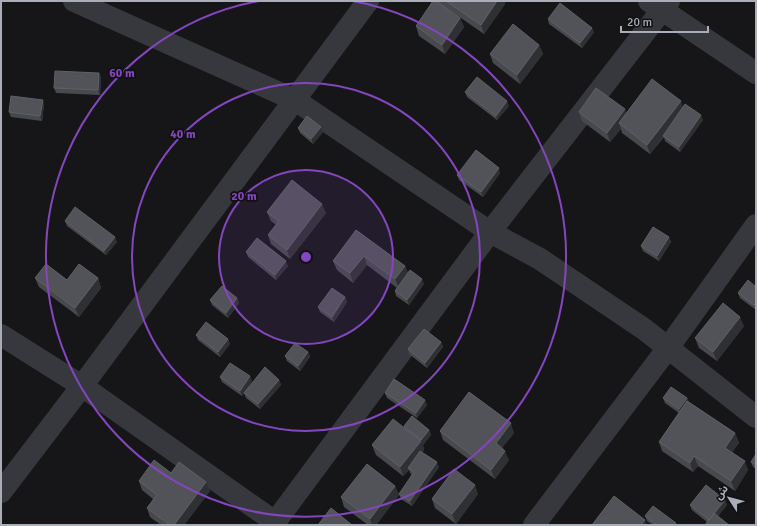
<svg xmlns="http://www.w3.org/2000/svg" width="757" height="526" font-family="Signika,'Noto Sans Arabic',sans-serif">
<rect width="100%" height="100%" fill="#161618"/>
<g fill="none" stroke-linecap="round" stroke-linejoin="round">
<!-- street -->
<path stroke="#37383d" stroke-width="22" d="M74,1L295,100L490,232L540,259L644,329L756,417
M649,1L756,73
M1,335L82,386L275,522
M1,492L82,386L368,1
M273,525L490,232L669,1
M534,525L668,348L756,225"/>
</g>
<!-- wall -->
<path fill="#47494d" d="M433,1H504L505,4L484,34L445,7L460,18L464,27L445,54L419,36L416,26Z
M548,19L594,32L582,48L549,24Z
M539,45L543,54L520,84L493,63L490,54Z
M99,73L101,78L100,95L56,93L54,88Z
M465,92L509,106L497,120L467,97Z
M44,105L42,121L11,117L9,112Z
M683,107L703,120L680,152L665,141L664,137L650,154L622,133L621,129L610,142L582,121L579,112L626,113Z
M298,128L323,132L313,144L300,133Z
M500,173L483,197L459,180L457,175Z
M267,212L326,213L290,259L271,244L268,235L276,225L271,221Z
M65,221L117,242L106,255L67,226Z
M356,230L405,266L408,273L424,284L409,305L396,296L395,291L397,288L367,265L353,283L337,270L333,261Z
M669,237L671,242L659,261L643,251L641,246Z
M246,252L288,266L276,280L248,257Z
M35,278L67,280L98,278L101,288L79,317L39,287Z
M756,287V310L740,298L738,293Z
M345,297L347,302L334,322L320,312L318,307Z
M237,298L239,303L228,318L212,305L210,300Z
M744,326L717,361L699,348L695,338Z
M196,335L228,339L230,344L220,357L198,340Z
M441,342L443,347L427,368L409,354L408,349Z
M308,352L310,357L300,371L287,361L285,356Z
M220,377L252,381L247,389L279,380L281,385L260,409L246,398L244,393L242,396L222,382Z
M385,393L427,405L417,418L387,398Z
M663,398H687L689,402L735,433L739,443L732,452L748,470L735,491L698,466L693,472L662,451L659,442L679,413L665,403Z
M404,426L429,430L431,435L423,445L424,450L422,453L439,467L412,506L401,499L399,494L412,475L410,473L409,470L403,476L376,455L372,445L404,427Z
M440,431L514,433L502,448L509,460L495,479L443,440Z
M756,454V469L753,467L751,462Z
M171,473L210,491L184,525H161L150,517L147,508L153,499L142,490L139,481Z
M395,486L399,495L376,525H368L344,507L341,497Z
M478,494L456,524L435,508L432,499Z
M725,500L727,505L718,516L707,522L692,510L690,505Z
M645,516L677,525H653L647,521Z"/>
<!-- shaded-wall -->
<path fill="#2f3033" d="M497,1H504L505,4L484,34L481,25Z
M460,18L464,27L445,54L442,45Z
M592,28L594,32L582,48L580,43Z
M539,45L543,54L520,84L517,75Z
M99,73L101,78L100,95L98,90Z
M43,100L44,105L42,121L40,116Z
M507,101L509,106L497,120L496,116Z
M681,101L684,110L650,154L647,145Z
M625,109L628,119L619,123L621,129L610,142L607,133Z
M701,115L703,120L680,152L679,147Z
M321,127L323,132L313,144L311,139Z
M499,168L500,173L483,197L481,192Z
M322,204L326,213L290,259L287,250Z
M115,237L117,242L106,255L104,251Z
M669,237L671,242L659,261L657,256Z
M364,256L367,265L353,283L350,273Z
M286,261L288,266L276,280L275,275Z
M405,266L409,276L399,288L395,279Z
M98,278L101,288L79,317L75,308Z
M422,279L424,284L409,305L407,300Z
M345,297L347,302L334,322L332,317Z
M237,298L239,303L228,318L226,313Z
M740,317L744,326L717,361L713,352Z
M228,339L230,344L220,357L218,352Z
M441,342L443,347L427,368L425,363Z
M308,352L310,357L300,371L298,366Z
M250,376L252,381L242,396L240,391Z
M279,380L281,385L260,409L258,404Z
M687,398L689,403L681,414L679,409Z
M425,400L427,405L417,418L416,413Z
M511,423L514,433L499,452L496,443Z
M429,430L431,435L423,445L424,450L409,469L408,468L409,470L403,476L400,467Z
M735,433L739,443L729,457L725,448Z
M505,451L509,460L495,479L491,470Z
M694,456L698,466L693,472L690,463Z
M745,461L748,470L735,491L731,481Z
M437,462L439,467L412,506L410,501Z
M206,482L210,491L184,525H174Z
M475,485L478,494L456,524L452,514Z
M395,486L399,495L376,525H372L370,519Z
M725,500L727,505L711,525L709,520Z
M645,520L647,525H641Z"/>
<!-- building -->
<path fill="#525359" stroke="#5f6168" d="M433,1H436L460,18L442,45L416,26Z
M446,1H497L481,25Z
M560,3L592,28L580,43L548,19Z
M513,24L539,45L517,75L490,54Z
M55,71L99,73L98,90L54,88Z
M477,77L507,101L496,116L465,92Z
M652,79L681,101L647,145L619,123Z
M596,88L625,109L607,133L579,112Z
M11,96L43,100L40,116L9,112Z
M685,104L701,115L679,147L663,136Z
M307,116L321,127L311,139L298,128Z
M476,150L499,168L481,192L457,175Z
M292,180L322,204L287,250L268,235L279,221L267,212Z
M75,207L115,237L104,251L65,221Z
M653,227L669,237L657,256L641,246Z
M356,230L405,266L395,279L364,256L350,273L333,261Z
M257,238L286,261L275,275L246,252Z
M46,264L67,280L79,264L98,278L75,308L35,278Z
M410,270L422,279L407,300L395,291Z
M748,280L756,287V303L754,305L738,293Z
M222,286L237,298L226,313L210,300Z
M332,288L345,297L332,317L318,307Z
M723,303L740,317L713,352L695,338Z
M206,322L228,339L218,352L196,335Z
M424,329L441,342L425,363L408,349Z
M295,343L308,352L298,366L285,356Z
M230,363L250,376L240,391L220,377Z
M265,367L279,380L258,404L244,393Z
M394,379L425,400L416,413L385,393Z
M671,387L687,398L679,409L663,398Z
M469,392L511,423L496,443L505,451L491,470L440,431Z
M687,401L735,433L725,448L745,461L731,481L694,456L690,463L659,442Z
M412,416L429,430L421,440L404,426Z
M393,419L421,441L400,467L372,445Z
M420,451L437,462L410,501L399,494L414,472L408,468Z
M756,454V465L751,462Z
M154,460L171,473L179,462L206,482L174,525H170L147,508L157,495L139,481Z
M367,464L395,486L370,519L341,497Z
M454,469L475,485L452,514L432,499Z
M706,485L725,500L709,520L690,505Z
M614,496L645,520L641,525H592Z
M653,506L676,523L675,525H657L645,516Z
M331,508L352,525H318Z
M714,513L729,525H705Z"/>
<!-- distance rings -->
<circle cx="306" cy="257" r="87" fill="#8446be" fill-opacity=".12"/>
<g fill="none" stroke="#8446be" stroke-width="2">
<circle cx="306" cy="257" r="87"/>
<circle cx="306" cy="257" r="174"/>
<path d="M353 1A260 260 0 1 1 259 1"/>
</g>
<circle cx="306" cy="257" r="6" fill="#8446be" stroke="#111113" stroke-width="2"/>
<g font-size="12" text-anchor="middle" font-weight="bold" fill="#8446be" stroke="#111113" stroke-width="3.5" stroke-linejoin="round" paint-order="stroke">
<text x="122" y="77">60 m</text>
<text x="183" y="138">40 m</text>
<text x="244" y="200">20 m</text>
</g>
<!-- border -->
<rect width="757" height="526" fill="none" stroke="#a8adb8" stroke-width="4"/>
<!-- north arrow -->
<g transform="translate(729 498) rotate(306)" stroke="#111113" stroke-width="3" paint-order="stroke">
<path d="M0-3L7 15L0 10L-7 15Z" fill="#a8adb8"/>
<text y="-6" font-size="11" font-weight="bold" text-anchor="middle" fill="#a8adb8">ش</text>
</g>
<!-- scale -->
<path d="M621 26v6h87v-6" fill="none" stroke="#a8adb8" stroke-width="2"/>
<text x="627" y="26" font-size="12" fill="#a8adb8" stroke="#111113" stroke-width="3" paint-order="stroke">20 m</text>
</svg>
